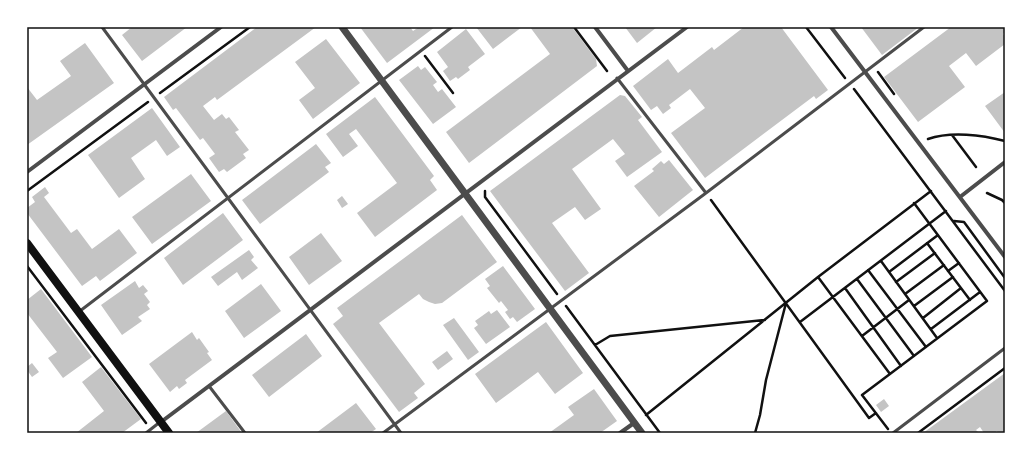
<svg xmlns="http://www.w3.org/2000/svg" width="1032" height="460" font-family="Spectral,serif">
<rect width="100%" height="100%" fill="#fff"/>
<!-- building -->
<path fill="#c4c4c4" d="M132,27H187L142,61L122,35Z
M257,27H316L217,100L215,97L203,106L214,120L222,114L226,119L229,117L239,130L235,132L249,150L243,154L246,158L227,172L224,169L219,172L209,158L215,154L203,138L200,140L176,108L173,110L164,97Z
M360,27H410L413,31L419,27H435L387,63Z
M476,27H522L493,49Z
M530,27H572L596,59L597,66L469,163L446,132L550,54Z
M625,27H657L637,43Z
M744,27H781L828,90L816,99L814,96L705,178L671,133L705,108L690,89L669,105L671,108L663,114L657,106L651,110L633,86L668,59L678,73L712,47L714,50Z
M861,27H919L882,55Z
M951,27H1005V32L1003,34L1005,37V44L976,66L966,53L949,66L965,87L918,122L884,77Z
M466,29L485,54L468,67L470,70L458,79L456,77L450,81L443,71L448,67L437,52Z
M326,39L360,83L313,119L299,100L315,88L295,62Z
M85,43L114,83L27,145V87L37,100L71,76L60,61Z
M418,66L421,70L425,67L437,82L433,85L438,92L442,89L456,107L433,124L399,80Z
M1005,92V133L985,106Z
M620,95L625,96L642,117L638,120L662,152L627,177L615,161L625,154L613,139L572,169L601,209L585,220L575,207L552,223L589,273L565,291L490,191Z
M375,97L434,176L430,180L437,190L375,237L357,213L397,183L356,129L349,134L358,146L343,157L326,134Z
M152,108L180,147L167,156L156,140L131,158L145,179L119,198L88,155Z
M316,144L331,163L325,167L329,172L260,224L242,200Z
M669,160L693,190L659,217L634,186L654,171L652,169L661,161L664,164Z
M191,174L211,201L152,244L132,217Z
M45,187L49,193L44,197L71,233L77,229L92,249L119,229L137,253L100,281L96,276L82,286L27,213V208L35,202L32,197Z
M342,196L348,204L342,208L337,200Z
M223,213L243,240L183,285L164,258Z
M462,215L497,262L442,303L435,304L429,302L423,299L419,294L379,323L425,384L414,393L418,398L399,412L333,324L343,316L337,308Z
M321,233L342,261L309,285L289,257Z
M249,250L254,257L251,260L258,268L242,280L237,272L218,286L211,277Z
M503,266L535,309L517,322L513,317L510,319L505,312L508,310L501,301L499,303L487,288L490,286L485,279Z
M135,281L139,288L143,285L148,291L144,294L150,302L147,305L150,309L138,317L142,321L122,335L101,305Z
M261,284L281,311L244,338L225,311Z
M41,289L92,357L63,378L48,358L57,352L27,313V300Z
M497,310L510,327L486,344L474,328L478,325L475,321L489,311L491,314Z
M454,318L479,352L468,360L443,325Z
M546,322L583,373L555,394L538,372L496,403L475,374Z
M192,332L197,340L199,338L209,352L207,353L212,360L185,380L187,383L179,389L177,386L170,392L149,364Z
M306,334L322,356L269,397L252,375Z
M447,351L453,359L438,370L432,362Z
M32,363L39,372L32,377L27,370V367Z
M101,367L141,419L122,433H76L104,411L82,382Z
M1005,373V433H998L997,431L994,433H984L980,427L976,430L979,433H923Z
M594,389L617,421L600,433H549L574,415L568,407Z
M884,399L889,406L881,412L876,405Z
M356,403L376,429L370,433H316Z
M226,411L242,433H196Z"/>
<g fill="none" stroke-linecap="round" stroke-linejoin="round">
<!-- path -->
<path stroke="#111" stroke-width="2.5" d="M574,27L607,71
M806,27L845,78
M425,56L453,93
M878,72L894,94
M854,89L1005,291
M160,93L250,27
M952,135L976,167
M928,139C951,131 982,135 1005,141
M27,191L148,102
M485,191V197L557,294
M987,193L1002,200L1005,203
M711,200L869,418L876,413
M954,221L964,222L1005,278
M927,243L970,300
M881,261L937,338
M27,266L146,423
M868,270L926,347
M948,271L959,263
M889,272L938,235
M818,277L890,374
M857,279L914,356
M896,282L935,253
M845,288L901,366
M905,294L944,265
M566,306L660,433
M914,306L953,277
M923,318L961,288
M800,322L946,211
M931,329L980,292
M862,336L909,300
M595,345L610,336L765,320
M646,415L818,277L931,191
M888,429L862,395L987,301L914,203
M755,433L760,415L766,380L786,303
M918,433L1005,368"/>
<!-- service -->
<path stroke="#4c4c4c" stroke-width="3" d="M102,27L401,433
M617,78L706,193
M80,311L452,27
M209,386L245,433
M146,433L160,422
M383,433L706,193L924,27
M893,433L1005,348"/>
<!-- minor -->
<path stroke="#4c4c4c" stroke-width="4" d="M595,27L628,71
M831,27L1005,257
M27,172L221,27
M960,197L1005,162
M161,422L687,27
M620,433L634,423"/>
<!-- tertiary -->
<path stroke="#4c4c4c" stroke-width="7" d="M342,27L642,433"/>
<!-- secondary -->
<path stroke="#111" stroke-width="8" d="M27,243L169,433"/>
</g>
<!-- border -->
<rect width="1032" height="460" fill="none" stroke="#ffffff" stroke-width="56"/>
<rect x="28" y="28" width="976" height="404" fill="none" stroke="#111" stroke-width="1.5"/>
</svg>
